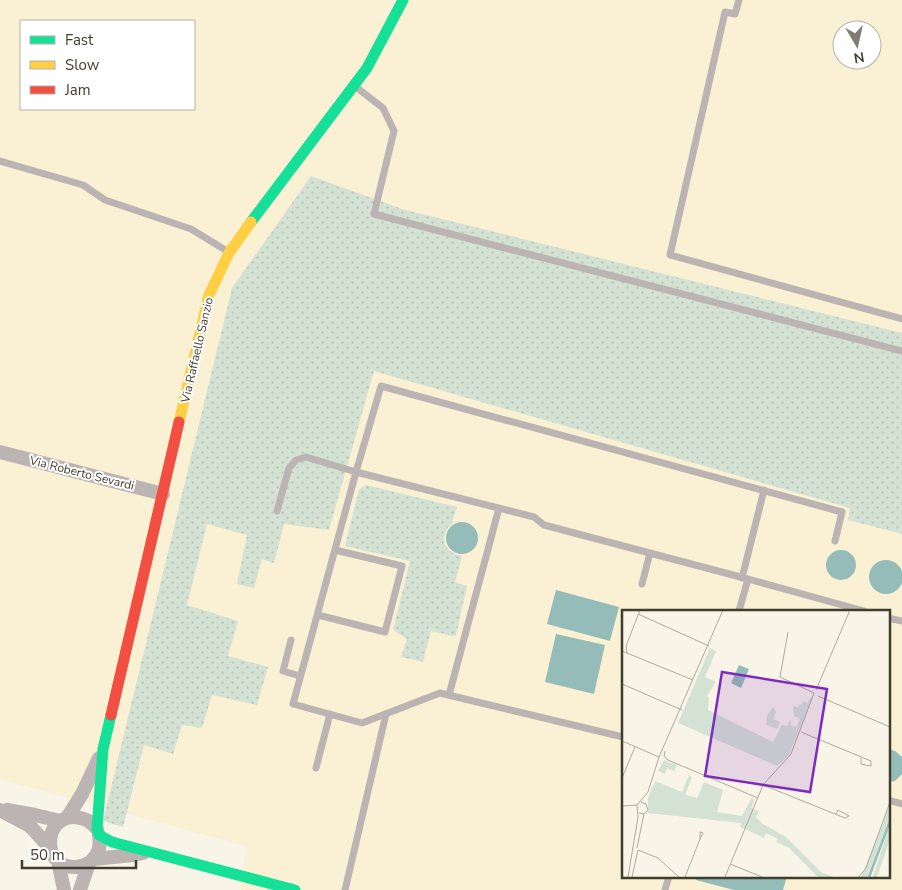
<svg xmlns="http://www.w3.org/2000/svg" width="902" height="890" font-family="'Nunito Sans',sans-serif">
<defs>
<pattern id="grass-dots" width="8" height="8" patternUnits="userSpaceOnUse" patternTransform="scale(1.25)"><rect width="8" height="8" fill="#d4e2d3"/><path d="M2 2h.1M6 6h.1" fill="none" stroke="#b7c3b5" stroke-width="1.8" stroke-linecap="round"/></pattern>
</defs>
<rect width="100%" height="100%" fill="#f9f4e8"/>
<!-- built -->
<path fill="#faf0d3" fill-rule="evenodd" d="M0,0H902V890H241L246,846L0,779ZM21,21H194V109H21ZM842,30H872V60H842ZM623,611H888V876H623Z"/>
<!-- grass -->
<path fill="url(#grass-dots)" d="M311,176L402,209L902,333V534L848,520L850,508L374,371L329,530L284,524L274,563L262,559L254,588L237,584L247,535L207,524L187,605L238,621L228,656L268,667L257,705L212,695L202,728L182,725L173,754L144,745L123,827L103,821L232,288Z
M366,485L457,507C455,512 454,518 452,523C449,527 446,529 445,533C441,546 451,554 462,556L455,582L467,586L456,635L452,636L431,631L423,662L401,657L407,639L393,630L410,561L345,546L359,490Z"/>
<!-- water -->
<path fill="#94bdba" d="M446 538a16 16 0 1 1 32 0a16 16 0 1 1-32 0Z
M826 565a15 15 0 1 1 30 0a15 15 0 1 1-30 0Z
M869 577a17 17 0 1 1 34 0a17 17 0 1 1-34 0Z
M556,590L619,607L610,641L547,624Z
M556,634L605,645L594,694L545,682Z
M888,749L895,751L902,757V774L895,781L889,782H888Z
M697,876H787L783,890H734L696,880Z"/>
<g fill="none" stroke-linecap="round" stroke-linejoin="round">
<!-- lane -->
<path stroke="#bcb4b2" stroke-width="7" d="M739,0L735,14L725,12L670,255L902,319
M356,87L383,108L394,131L374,214L902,351
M0,161L83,185L105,200L191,229L227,251
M277,511L289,468L296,460L306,457L356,472L381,386L842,512L835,541
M742,578L764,490
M748,579L864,611
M642,584L650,553
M318,615L385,632L402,566L335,550
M888,618L902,621
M291,640L283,671L300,676
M449,695L499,508
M623,737L440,693L362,723L293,704L356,472L534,517L544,525L748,579L739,611
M316,768L330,714
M888,800L902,804
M345,890L386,714
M665,890L669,876"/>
<!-- street -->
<path stroke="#bcb4b2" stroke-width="14" d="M0,452L163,494
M0,810L30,826L50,848
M7,810L35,815L60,821
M67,818L82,794L99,758
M97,829C87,816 68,812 56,825C52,830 50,837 50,843C51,878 106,874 99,835
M94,859L133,855L143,853
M58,861L64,890
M80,890L89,863"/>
<!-- fast -->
<path stroke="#16e098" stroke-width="11" d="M251,222L367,68L403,0
M111,715L103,749L97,829L99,835L112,842L295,890"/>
<!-- slow -->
<path stroke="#ffcf43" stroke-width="11" d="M179,422L209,295L229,253L251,222"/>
<!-- jam -->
<path stroke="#f24e42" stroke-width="11" d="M111,715L179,422"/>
</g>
<g text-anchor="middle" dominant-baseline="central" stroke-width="4" stroke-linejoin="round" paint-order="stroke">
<!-- street labels -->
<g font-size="12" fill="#403c2e" stroke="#fff">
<text transform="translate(197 350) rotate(-77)">Via Raffaello Sanzio</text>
<text transform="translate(82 473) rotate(14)">Via Roberto Sevardi</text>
</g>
</g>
<!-- overview -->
<g transform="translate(622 610)">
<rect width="268" height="268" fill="#f9f4e8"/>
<path d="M88,38L94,41L83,67L94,72L85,86L87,88L86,100L151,132L160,115L165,116L169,109V115L174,117L178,109L172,106L171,96L176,97L182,91L185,93L191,85L167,145L155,156L56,113ZM151,97L154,102L151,109L158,112L155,119L144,115L145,106ZM267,197V209L249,257L245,267H239ZM129,198L137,201L134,207L141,214L164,227L200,263L212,267H196L167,238L154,232L156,229L144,223L142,228L121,218ZM267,217V232L255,267H251Z" fill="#d4e2d3"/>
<path d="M42,150L55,155L52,161L45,158L43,164L36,161ZM67,165L70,167L63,185L75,188L82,172L101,180L95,202L120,206L130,187L132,191L121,218L118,217L119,213L26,203V188L33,171L60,182Z" fill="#d4e2d3"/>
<path d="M117,55L127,59L119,78L109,73Z" fill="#94bdba"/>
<path fill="none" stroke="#94bdba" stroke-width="2.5" d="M247,267L268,211"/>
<path fill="none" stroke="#afaa9e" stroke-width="1" d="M16,4L87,36M166,22L158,67L192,83M0,41L71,70M5,43L4,36L18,0M0,74L60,100M194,80L228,0M196,86L268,117M179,122L249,151V156L239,154V148M0,131L37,147M43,141L42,146L46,150L136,188M0,168L13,137M141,175L223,208L227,206L216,200L214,204M0,196L15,195M17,203L22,204L26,200L24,194L19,192M15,238L22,204M108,254L140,267M6,267L16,207L15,195L26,182L37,147L101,0M10,267L16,240L36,248L57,267M63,267L78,229L81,223L78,222V229M103,267L141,175L169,144L192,83M237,267L244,258L268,192"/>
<path fill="#7b2cbf" fill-opacity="0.15" stroke="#7b2cbf" stroke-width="2.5" d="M100,62L205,79L188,182L83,166Z"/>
<rect width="268" height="268" fill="none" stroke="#403c2e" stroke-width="2.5"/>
</g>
<!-- legend -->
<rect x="20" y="20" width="175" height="90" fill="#ffffff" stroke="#b3b1ab"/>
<rect x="30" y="36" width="25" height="8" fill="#16e098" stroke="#b3b1ab"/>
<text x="65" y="45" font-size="15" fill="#403c2e">Fast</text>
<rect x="30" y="61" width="25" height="8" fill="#ffcf43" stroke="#b3b1ab"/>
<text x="65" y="70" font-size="15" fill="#403c2e">Slow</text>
<rect x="30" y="86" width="25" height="8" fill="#f24e42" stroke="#b3b1ab"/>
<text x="65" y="95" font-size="15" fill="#403c2e">Jam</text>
<!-- north arrow -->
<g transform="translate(857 45) rotate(171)"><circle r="24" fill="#ffffff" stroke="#b3b1ab"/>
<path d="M0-4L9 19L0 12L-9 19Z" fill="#817c6f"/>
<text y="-8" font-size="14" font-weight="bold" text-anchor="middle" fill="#403c2e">N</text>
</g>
<!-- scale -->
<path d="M22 860v8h114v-8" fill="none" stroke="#403c2e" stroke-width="2.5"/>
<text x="30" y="860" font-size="15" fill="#403c2e" stroke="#ffffff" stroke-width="4" paint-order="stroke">50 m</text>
</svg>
